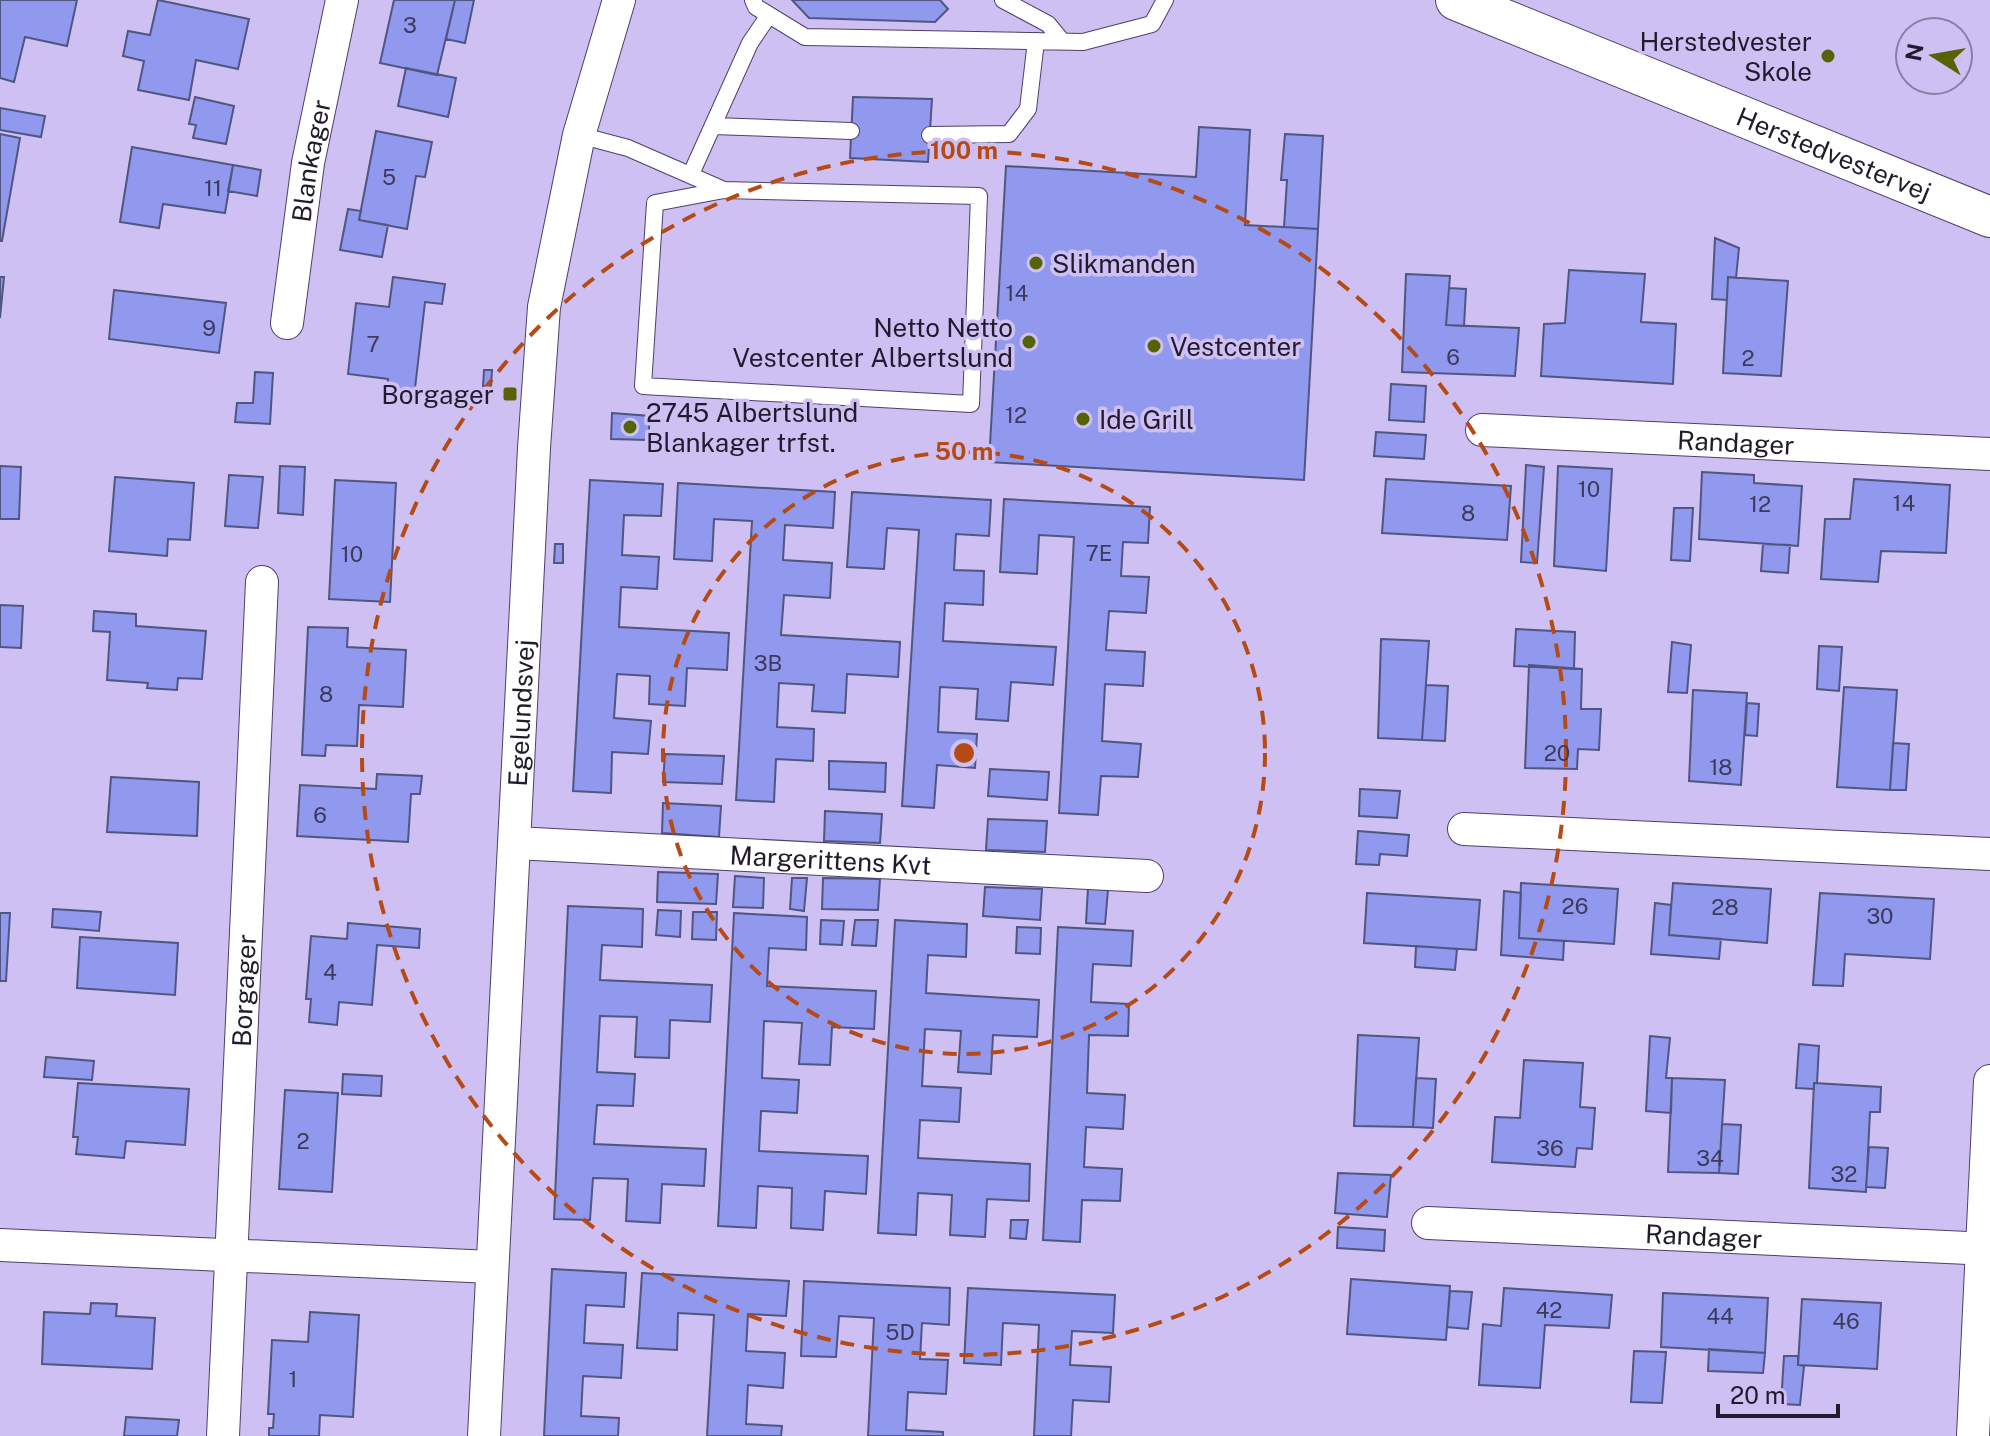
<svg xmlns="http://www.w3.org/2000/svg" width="1990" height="1436" font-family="'Public Sans',sans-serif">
<rect width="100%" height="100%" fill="#cfc0f3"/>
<!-- building -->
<path fill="#9099ed" stroke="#505581" stroke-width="2" d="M0,0H77L67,46L25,37L14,82L0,78Z
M158,0L249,19L238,69L196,60L189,100L138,90L144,61L123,56L128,31L150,35Z
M394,0H455L437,75L380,63Z
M455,0H474L465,43L446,39Z
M792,0H940L948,9L935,22L809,18Z
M406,68L456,78L448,117L398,106Z
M195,97L234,106L226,144L193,138L196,125L189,124Z
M853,97L932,99L928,162L850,158Z
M0,108L45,116L41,137L0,130Z
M1199,127L1250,130L1245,225L1318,229L1304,480L989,462L1006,166L1196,177Z
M376,131L432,142L425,177L416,176L407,229L359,220Z
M0,134L20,138L2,241H0Z
M1285,134L1323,136L1318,229L1284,227L1287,180H1281Z
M132,147L233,165L225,213L163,204L159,228L120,222Z
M233,165L261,170L257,196L228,191Z
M348,209L361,211L359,220L388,225L382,257L340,250Z
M1715,238L1739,248L1736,278L1728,277L1727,300L1712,299Z
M1569,270L1645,274L1641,322L1676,324L1673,384L1541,376L1544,324L1565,323Z
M1406,274L1450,276L1446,325L1519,328L1515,376L1402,372Z
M0,277H4L0,318Z
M393,277L445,284L442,304L425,302L414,397L387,394L388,379L348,374L356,303L389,307Z
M1728,277L1788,281L1781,376L1723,373Z
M1449,288L1466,289L1464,326L1446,325Z
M114,290L226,303L219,353L109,339Z
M484,370H492L491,387L483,386Z
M255,372L273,373L270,424L235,422L237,403H253Z
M1391,384L1426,386L1424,422L1389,420Z
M612,413L650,416L648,440L611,439Z
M1376,432L1426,435L1424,459L1374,456Z
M1526,465L1544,467L1537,563L1521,562Z
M0,466L21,467L19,519H0Z
M280,466L305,467L303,515L278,513Z
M1558,466L1612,469L1606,571L1554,566Z
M1702,472L1754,475V483L1802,486L1798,546L1699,539Z
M229,475L263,477L258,528L225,526Z
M115,477L194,483L190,540L168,539L167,556L109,551Z
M1386,479L1511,486L1507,540L1382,533Z
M1854,479L1950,485L1946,553L1881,551L1878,582L1821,579L1825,519H1850Z
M335,480L396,483L390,602L329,599Z
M590,480L663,484L661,516L624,515L622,555L659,557L657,589L621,587L619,627L729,633L727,670L687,668L685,706L649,704L650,676L617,674L614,718L651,721L648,754L612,752L611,793L573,791Z
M678,483L835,492L833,528L785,525L783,560L832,563L830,598L784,595L781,635L900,642L898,677L847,674L845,713L812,711L814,685L779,683L777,727L814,729L813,761L776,759L774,802L736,800L752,521L714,519L712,561L674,559Z
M852,492L991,500L989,536L956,534L954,570L984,571L983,605L945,603L943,641L1056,647L1053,685L1011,682L1008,721L976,719L978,689L940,687L938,732L977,734L975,768L937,765L934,808L902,806L919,530L887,528L884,569L847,567Z
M1004,499L1150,507L1148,543L1123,542L1121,576L1149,577L1146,613L1109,611L1106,650L1145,652L1143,686L1105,684L1102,741L1141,744L1138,777L1101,776L1098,815L1059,813L1074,537L1039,535L1037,574L1000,572Z
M1674,508H1693L1690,561L1671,560Z
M555,544H563V563H554Z
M1763,544L1790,545L1788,573L1761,571Z
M0,605L23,606L21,648L0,647Z
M94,611L136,614V626L206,631L202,679L178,678L177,690L147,688L148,683L107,680L110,632L93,631Z
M308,627L348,628L347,647L406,650L403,707L359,705L357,746L326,745L325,756L302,755Z
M1516,629L1575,632L1574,669L1514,666Z
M1381,639L1429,641L1422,740L1378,738Z
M1672,642L1691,645L1687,693L1668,692Z
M1819,646L1842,647L1839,691L1817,689Z
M1529,665L1582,669L1581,709H1601L1599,750L1578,749L1577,769L1525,768Z
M1426,685L1448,686L1445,741L1422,740Z
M1844,687L1897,690L1890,790L1837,787Z
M1693,690L1747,693L1741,785L1689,781Z
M1747,703L1759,704L1757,736L1745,735Z
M1893,743L1909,744L1906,790H1890Z
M665,754L724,756L722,784L663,782Z
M829,761L886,763L885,792L829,789Z
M990,769L1049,772L1047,800L988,796Z
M377,774L422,776L420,794H411L408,842L297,836L300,785L376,789Z
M111,777L199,782L197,836L107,832Z
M1360,789L1400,791L1397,818L1359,816Z
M663,803L721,806L719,837L662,833Z
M825,811L882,814L880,843L824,841Z
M988,819L1047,821L1045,852L986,850Z
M1358,831L1409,835L1407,856L1380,854L1379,865L1356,864Z
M658,872L718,874L716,904L657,902Z
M735,876L764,878L763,908L733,907Z
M792,878H807L804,911L790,909Z
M823,878L880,879L878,910L822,909Z
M1521,883L1618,889L1614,944L1519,938Z
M1673,883L1771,889L1767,943L1669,935Z
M985,887L1042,889L1040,920L983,916Z
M1088,888L1108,890L1105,924L1086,923Z
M1504,891L1521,893L1519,938L1564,941L1563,960L1501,955Z
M1367,893L1480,900L1476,950L1364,943Z
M1820,893L1934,899L1930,959L1845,954L1843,986L1813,985Z
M1655,903L1671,905L1669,935L1721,939L1719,959L1651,954Z
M568,906L643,909L642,947L602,945L600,980L712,985L710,1022L670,1020L669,1058L635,1057L637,1017L600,1016L597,1072L635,1074L633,1106L597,1105L594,1144L706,1149L704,1186L662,1184L660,1223L626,1221L628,1179L593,1178L590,1220L554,1219Z
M53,909L101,912L99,931L52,927Z
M658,910L681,911L680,937L656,935Z
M693,912H717L716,940L692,939Z
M0,913H10L6,981H0Z
M734,913L807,917L806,950L769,948L767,986L876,991L874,1029L832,1027L830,1065L799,1064L802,1023L764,1021L762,1078L799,1080L797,1113L761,1111L759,1151L868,1156L866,1194L825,1191L823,1230L791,1228L792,1188L758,1186L756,1228L718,1226Z
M821,920L844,921L842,945L820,944Z
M855,920H878L876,946L852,945Z
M895,920L967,924L966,957L928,955L926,993L1039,1000L1037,1037L993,1035L991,1074L958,1072L961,1031L925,1029L922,1086L961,1088L959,1122L920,1120L918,1158L1030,1164L1029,1201L987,1199L985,1237L950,1235L952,1195L918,1193L916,1235L878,1233Z
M348,923L420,929L419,948L377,945L372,1005L339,1002L337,1025L309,1022L311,999H306L311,936L347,939Z
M1017,927L1041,928L1040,954L1016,953Z
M1058,927L1133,931L1131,966L1093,964L1091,1002L1129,1004L1128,1036L1089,1035L1087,1093L1125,1095L1123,1129L1086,1127L1084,1167L1122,1169L1120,1201L1082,1200L1080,1242L1043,1240Z
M80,937L178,943L175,995L77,988Z
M1416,946L1457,949L1455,970L1415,967Z
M1358,1035L1419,1038L1413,1127L1354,1126Z
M1650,1036L1670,1038L1666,1078H1672L1671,1113L1646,1111Z
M1799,1044L1819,1046L1817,1083H1814V1089L1796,1088Z
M46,1057L94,1061L92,1080L44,1077Z
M1524,1060L1583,1063L1580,1107L1595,1108L1592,1149L1577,1148L1575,1167L1492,1162L1495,1117L1520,1118Z
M343,1074L382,1076L381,1096L342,1094Z
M1416,1078L1436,1079L1433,1128L1413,1127Z
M1672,1078L1725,1080L1719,1173L1668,1172Z
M78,1083L189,1089L185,1145L126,1141L124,1158L76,1154L78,1137H73Z
M1814,1083L1881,1087L1880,1112H1870L1866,1192L1809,1188Z
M285,1090L338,1093L332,1192L279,1189Z
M1722,1124L1741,1125L1738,1174L1719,1173Z
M1869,1147L1888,1148L1885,1188L1866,1187Z
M1338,1173L1391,1175L1387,1217L1335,1213Z
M1011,1220H1028L1026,1239L1010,1238Z
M1338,1227L1385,1230L1384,1251L1337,1248Z
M552,1269L626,1273L624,1307L586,1305L584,1343L623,1345L621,1378L583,1376L581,1416L619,1418L618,1436H544Z
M642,1273L789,1281L786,1316L748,1314L746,1351L785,1353L783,1388L748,1385L746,1424L782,1426L781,1436H707L714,1315L678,1313L677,1350L637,1348Z
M1351,1279L1450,1286L1446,1340L1347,1334Z
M804,1281L950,1288L949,1325L922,1323L920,1359L948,1360L946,1394L908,1392L906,1430L943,1432V1436H868L874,1318L839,1316L836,1357L801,1356Z
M968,1288L1115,1295L1113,1333L1072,1331L1070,1365L1111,1367L1109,1402L1073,1400L1071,1436H1034L1039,1325L1003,1323L1001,1365L964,1363Z
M1504,1288L1612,1295L1609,1328L1545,1325L1540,1388L1479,1385L1483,1324L1501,1326Z
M1450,1291L1472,1292L1468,1329L1447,1327Z
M1663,1293L1768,1298L1765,1353L1661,1347Z
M1802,1299L1881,1303L1877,1369L1798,1365Z
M91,1303L117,1304L116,1316L155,1318L152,1369L42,1364L44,1312L90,1314Z
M310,1312L359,1315L353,1417L320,1415L319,1436H269V1428H273L274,1414H268L272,1340L308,1342Z
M1709,1349L1765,1353L1763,1373L1708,1371Z
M1634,1351L1666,1352L1662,1403L1631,1402Z
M1784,1356H1798V1365L1804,1366L1800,1405L1781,1404Z
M126,1417L179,1420L177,1436H124Z"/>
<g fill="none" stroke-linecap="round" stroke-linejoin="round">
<!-- service casing -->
<g stroke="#4e3f6a" stroke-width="18">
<path id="service" d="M753,0L756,7L805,37L1083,42L1152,24L1165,0
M1003,0L1048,24L1062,41
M713,126L851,131
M579,135L628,148L724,190L979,196L971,404L643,386L655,203L724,190
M930,135L1009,134L1028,109L1036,41
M691,174L750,43L769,15"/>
</g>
<!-- minor casing -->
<g stroke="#4e3f6a" stroke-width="34">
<g id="minor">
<path id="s1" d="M287,323L308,163L342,0"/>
<path id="s2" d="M1482,430L1990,454"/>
<path d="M1464,829L1990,854"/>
<path id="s3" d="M515,843L1147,876"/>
<path id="s4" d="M1428,1223L1990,1249"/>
<path d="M0,1245L492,1267"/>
<path id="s5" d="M223,1436L262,582"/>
<path id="s6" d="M484,1436L534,448L544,307L579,135L619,0"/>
<path d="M1973,1436L1990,1081"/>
</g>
</g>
<!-- tertiary casing -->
<g stroke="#4e3f6a" stroke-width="42">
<g id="tertiary">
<path id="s7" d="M1456,0L1990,217"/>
</g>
</g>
<!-- service -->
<use href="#service" stroke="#fff" stroke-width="16"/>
<!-- minor -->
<use href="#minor" stroke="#fff" stroke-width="32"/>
<!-- tertiary -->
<use href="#tertiary" stroke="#fff" stroke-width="40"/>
</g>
<!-- distance rings -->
<g fill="none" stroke="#b64a14" stroke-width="4" stroke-dasharray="14 10">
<circle cx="964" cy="753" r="301"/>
<circle cx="964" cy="753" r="602"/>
</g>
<!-- markers -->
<g fill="#566305" stroke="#cfc0f3" stroke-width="3">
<circle cx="1828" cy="56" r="8"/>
<circle cx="1036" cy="263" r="8"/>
<circle cx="1029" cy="342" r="8"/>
<circle cx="1154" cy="346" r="8"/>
<rect x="502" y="386" width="16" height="16" rx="4"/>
<circle cx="1083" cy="419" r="8"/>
<circle cx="630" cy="427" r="8"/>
</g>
<g text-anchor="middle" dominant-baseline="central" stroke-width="7" stroke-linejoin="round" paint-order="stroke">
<!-- number labels -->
<g font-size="22" fill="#3d3a5d">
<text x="410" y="25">3</text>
<text x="389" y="177">5</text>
<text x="213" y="188">11</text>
<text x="1017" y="293">14</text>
<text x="209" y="328">9</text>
<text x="373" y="344">7</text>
<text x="1453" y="357">6</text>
<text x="1748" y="358">2</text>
<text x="1016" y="415">12</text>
<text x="1589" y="489">10</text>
<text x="1904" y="503">14</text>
<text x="1760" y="504">12</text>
<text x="1468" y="513">8</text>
<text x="1099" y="553">7E</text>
<text x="352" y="554">10</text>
<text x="768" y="663">3B</text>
<text x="326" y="694">8</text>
<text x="1557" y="753">20</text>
<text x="1721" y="767">18</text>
<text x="320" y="815">6</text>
<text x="1575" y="906">26</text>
<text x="1725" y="907">28</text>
<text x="1880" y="916">30</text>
<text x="330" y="972">4</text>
<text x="303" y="1141">2</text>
<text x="1550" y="1148">36</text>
<text x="1710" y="1158">34</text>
<text x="1844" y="1174">32</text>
<text x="1549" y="1310">42</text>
<text x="1720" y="1316">44</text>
<text x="1846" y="1321">46</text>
<text x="900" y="1332">5D</text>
<text x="293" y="1379">1</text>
</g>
<!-- poi labels -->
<g font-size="26" fill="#211b2d" stroke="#cfc0f3" text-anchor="start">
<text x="1812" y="41" text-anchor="end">Herstedvester<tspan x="1812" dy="30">Skole</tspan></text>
<text x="1052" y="263">Slikmanden</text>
<text x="1013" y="327" text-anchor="end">Netto Netto<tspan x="1013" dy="30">Vestcenter Albertslund</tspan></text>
<text x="1170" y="346">Vestcenter</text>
<text x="494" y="394" text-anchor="end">Borgager</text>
<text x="646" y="412">2745 Albertslund<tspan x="646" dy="30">Blankager trfst.</tspan></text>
<text x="1099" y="419">Ide Grill</text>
</g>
<!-- street labels -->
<g font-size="26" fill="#211b2d" stroke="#cfc0f3">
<text stroke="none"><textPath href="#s7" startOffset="408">Herstedvestervej</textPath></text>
<text stroke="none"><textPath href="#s1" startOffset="164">Blankager</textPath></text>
<text stroke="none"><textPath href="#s2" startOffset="254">Randager</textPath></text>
<text stroke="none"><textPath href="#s6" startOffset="724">Egelundsvej</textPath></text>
<text stroke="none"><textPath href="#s3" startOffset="316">Margerittens Kvt</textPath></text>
<text stroke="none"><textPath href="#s5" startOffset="446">Borgager</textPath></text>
<text stroke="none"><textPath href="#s4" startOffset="276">Randager</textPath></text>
</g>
</g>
<circle cx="964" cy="753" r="12" fill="#b64a14" stroke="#cfc0f3" stroke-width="4"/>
<g font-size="24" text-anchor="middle" font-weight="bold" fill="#b64a14" stroke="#cfc0f3" stroke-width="7" stroke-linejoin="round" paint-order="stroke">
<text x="964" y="159">100 m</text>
<text x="964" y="460">50 m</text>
</g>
<!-- north arrow -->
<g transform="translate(1934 56) rotate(281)"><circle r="38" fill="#cfc0f3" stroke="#897ea4" stroke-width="2"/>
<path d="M0-6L14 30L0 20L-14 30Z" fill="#566305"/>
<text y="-12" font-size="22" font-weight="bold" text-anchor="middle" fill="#211b2d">N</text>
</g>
<!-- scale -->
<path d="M1718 1404v12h120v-12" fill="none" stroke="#211b2d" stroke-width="4"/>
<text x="1730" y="1404" font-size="24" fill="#211b2d" stroke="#cfc0f3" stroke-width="6" paint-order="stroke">20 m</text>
</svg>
